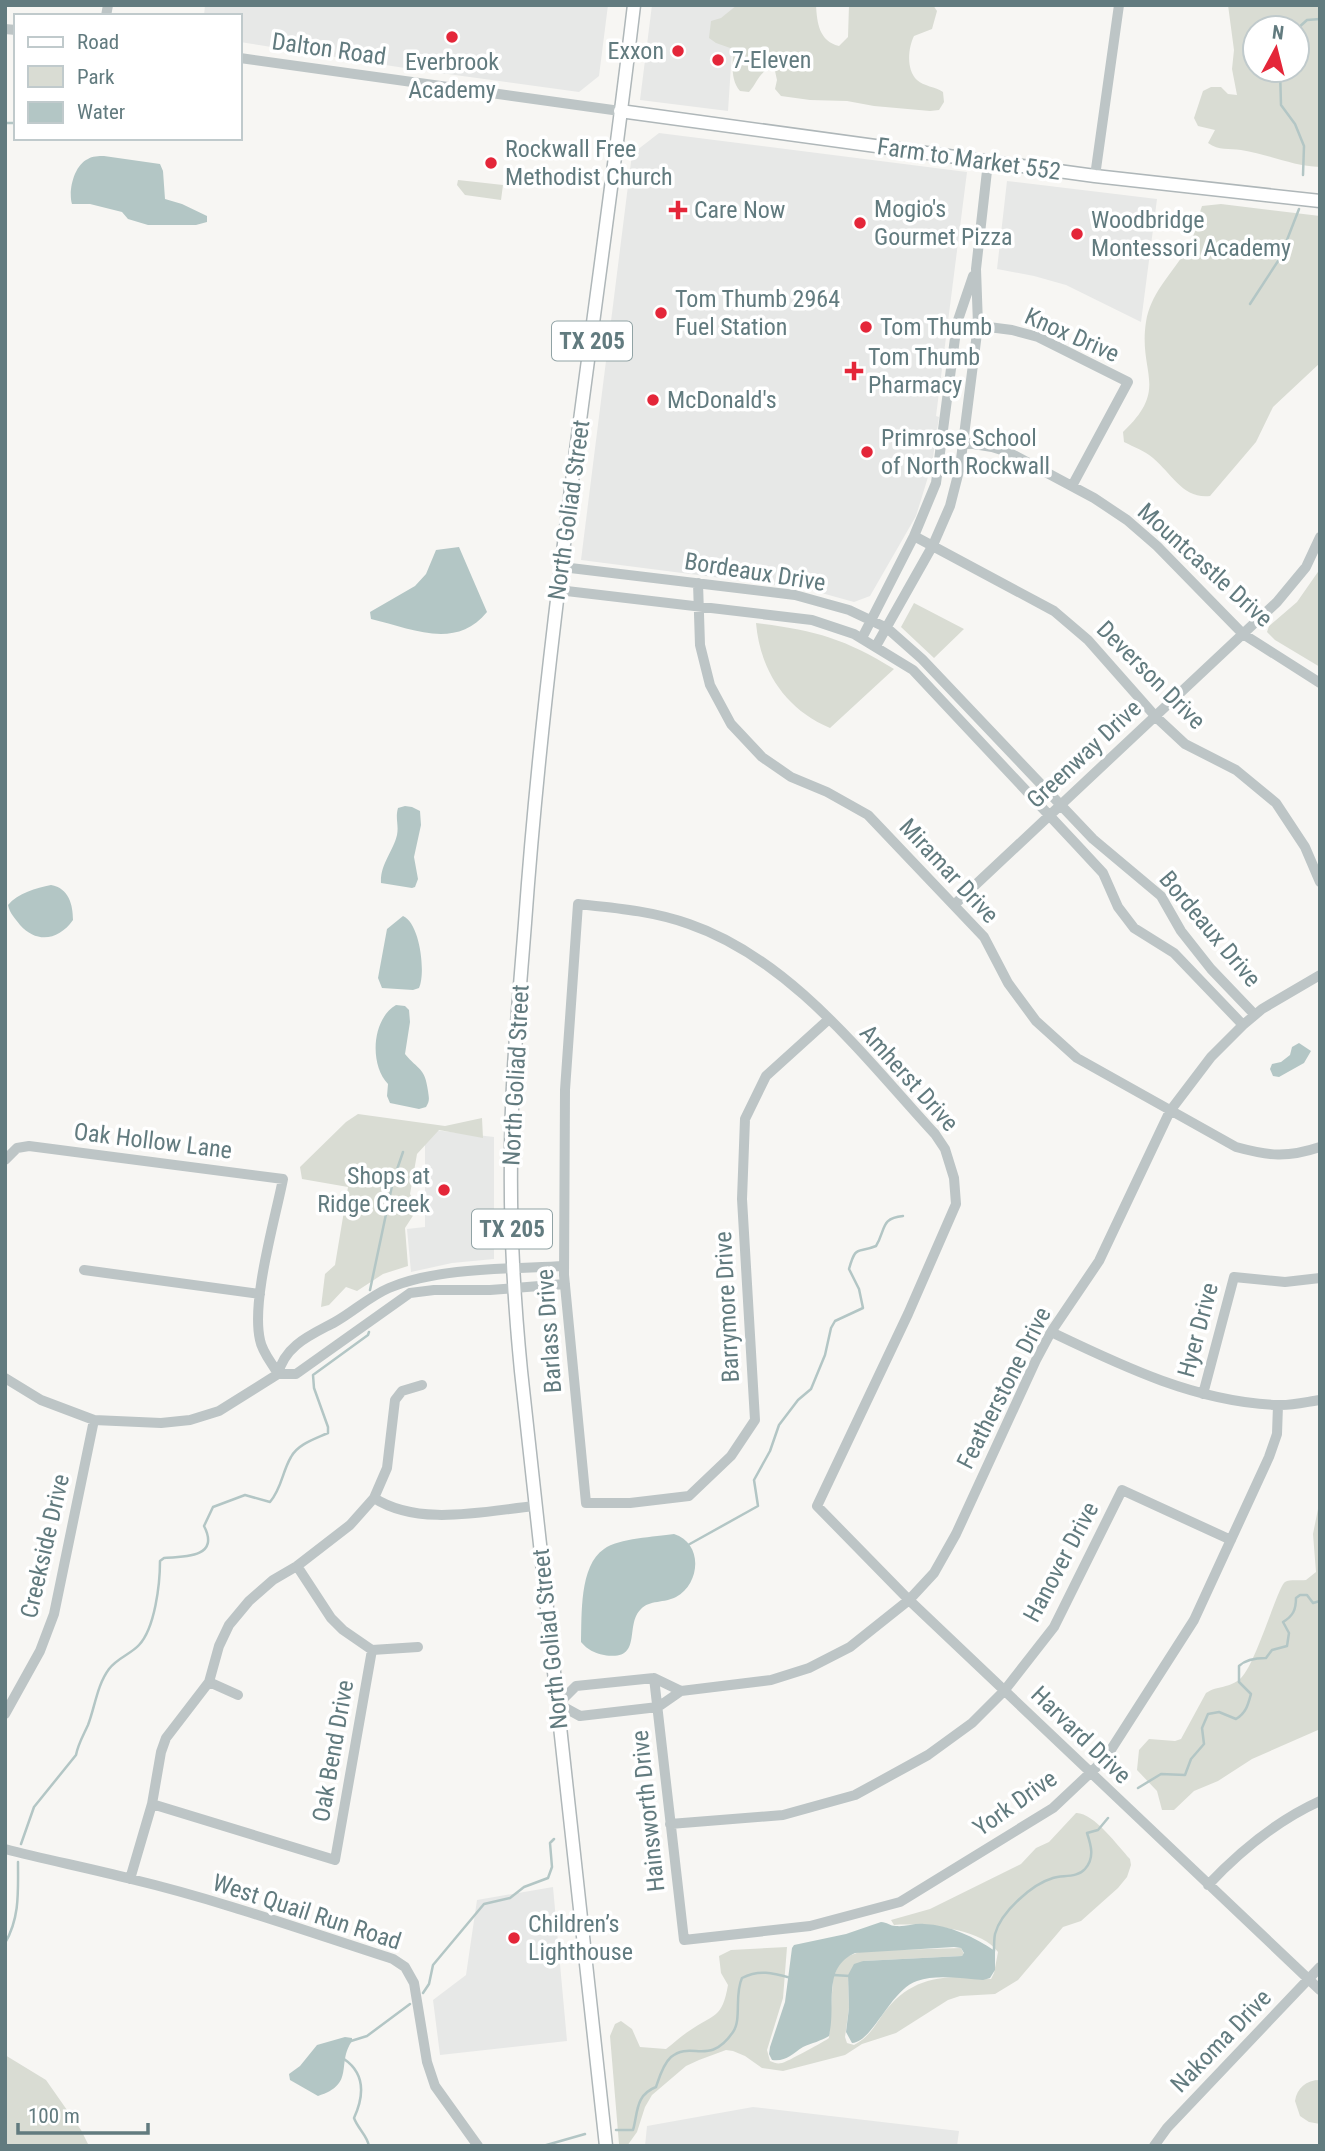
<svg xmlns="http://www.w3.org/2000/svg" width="1325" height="2151" font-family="'Roboto Condensed',sans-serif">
<rect width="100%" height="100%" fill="#f7f6f3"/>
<!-- built -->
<path fill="#e7e8e7" d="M205,5H608L599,76L579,92L411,69L240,42V16H204Z
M652,5H735L728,111L640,100Z
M659,133L967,172L936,416L939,417L932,464L916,516L870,596L854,602L807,589L581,560L632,154Z
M1007,181L1157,199L1141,322L1066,285L1034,276L997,269Z
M425,1129L494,1137V1259L452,1263L411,1272L407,1229L425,1227Z
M553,1887L567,2041L440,2055L433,2000L466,1975L477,1900Z
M753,2107L959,2131L957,2146H645L647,2126Z"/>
<!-- green -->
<path fill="#d9dcd3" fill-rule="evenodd" d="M737,5H816C817,23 819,41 839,46L848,37L849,5H933L937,11L932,29L914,36C908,48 906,70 917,80C923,86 936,87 943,92L944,102L939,110L930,111L874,106L847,101L810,100L781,96L775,89L777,80L775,71L766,70C758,76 756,84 749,92L740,91C730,79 733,64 733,49L716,43L709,38L711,21L721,18Z
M1228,5H1320V167C1292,166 1268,154 1241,150C1229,148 1219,151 1208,143L1215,130L1198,126L1194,118L1203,91L1211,87H1221L1228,94L1237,95L1232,69L1234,50ZM1255,28H1297V70H1255Z
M458,180L503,185L501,200L465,195L457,185Z
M1221,204L1320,216V363L1273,407L1256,442L1210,496C1183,499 1172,474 1153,458C1145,451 1134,447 1124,442L1123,432C1170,388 1138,373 1146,322C1151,290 1177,269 1191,242C1196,231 1198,217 1202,206Z
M1320,569V667L1275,640L1267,632L1269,626L1297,602Z
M914,603L964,629L934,658L901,627Z
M756,623C813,630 844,638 894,669L830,728C785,709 760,670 756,623Z
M358,1114L445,1126L482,1118L483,1138L439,1130L417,1154L410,1194L418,1208L405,1228L408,1266L383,1274L357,1291L346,1287L329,1305L321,1307L325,1274L335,1265L348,1187L302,1179L300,1167L346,1122Z
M1320,1499V1727L1318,1730L1252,1759L1218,1781L1194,1791L1174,1810H1162L1157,1791L1137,1770L1139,1750L1149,1739L1175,1741L1181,1739L1206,1693C1218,1685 1229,1689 1241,1678C1256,1664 1278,1586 1285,1582C1290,1579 1300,1581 1306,1580L1316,1572L1313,1534Z
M1076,1813C1093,1812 1118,1846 1130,1859L1131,1865L1127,1877L1118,1888L1081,1921L1063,1927L1018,1980L995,1994L960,1996L948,2000L896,2033L862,2044L845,2055L783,2071L762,2068L745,2056L733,2051L726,2050L699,2060L686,2066L652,2095L645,2107L637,2132L627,2146L619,2144L610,2036L615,2024L621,2021L632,2029L640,2047L666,2049C674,2043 681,2036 689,2031C715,2013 722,2019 728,1985L721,1973L719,1956L731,1950L787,1947L783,1998L767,2050L770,2061C775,2063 777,2064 782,2063C785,2063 827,2040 829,2038L833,1978L839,1964L846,1957L862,1951L961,1948L964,1954L962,1956L863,1961L848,1975L849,2008L845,2037L847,2043L854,2045C869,2037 874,2027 883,2014C911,1975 947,1974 991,1979L994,1973L998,1952C981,1928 922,1923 894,1925L891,1920L930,1909L1021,1864L1036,1848L1049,1842Z
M5,2055L46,2080L81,2130L89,2146H5Z
M1320,2080V2124L1309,2122L1300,2116L1295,2101C1297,2088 1306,2080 1320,2080Z"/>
<!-- water -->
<path fill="#b3c6c5" d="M104,156L160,164L163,171L165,199L182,204L207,216V222L196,225H148L128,219L122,212L90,204H72C68,191 74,165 88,159C92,156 99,156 104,156Z
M459,547L487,612C455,651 411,628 371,619L370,612L415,586L426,574L436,550Z
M405,806L412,807L420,811L421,825L414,857L418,879L415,887L412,888L381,883C380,864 393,852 397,835C399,825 395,818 398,808Z
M51,885C69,888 73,905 73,920C59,940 37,944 20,925C15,918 10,914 8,905C18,893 36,888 51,885Z
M403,916C420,923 426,973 419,988L413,990L382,988L378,978L387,929Z
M396,1005L405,1006L409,1010L410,1022L405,1054C418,1070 425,1067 428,1091C429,1098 430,1101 426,1107L419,1109L390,1103L387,1096L388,1084C369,1064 372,1019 396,1005Z
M1299,1043L1311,1051L1304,1063L1279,1077L1273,1076L1270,1069L1272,1064L1281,1062L1290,1055L1292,1047Z
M674,1534C703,1543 701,1583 676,1597C665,1603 649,1600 641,1609C624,1625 644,1662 604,1655C594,1653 588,1650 581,1642C582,1615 579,1566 604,1549C619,1538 655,1537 674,1534Z
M881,1922C887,1922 890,1926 896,1926C905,1927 915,1923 924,1924C950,1925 974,1937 995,1951V1970L990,1978L983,1980C963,1979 937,1974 917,1981C890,1990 873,2042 852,2043L846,2032L849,2008L848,1975L854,1964L863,1961L962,1956L964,1953L961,1948L954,1947L855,1953C821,1968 837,2006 829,2036C821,2041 812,2043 803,2047C792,2054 786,2062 772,2060L769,2054L770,2047L785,2002L792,1948L794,1945L846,1934Z
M345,2037L352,2038V2041C336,2064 356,2084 318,2096L290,2080L289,2074L300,2066L317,2045Z"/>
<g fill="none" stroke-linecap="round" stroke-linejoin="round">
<!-- stream -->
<path stroke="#b3c6c5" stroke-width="2.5" d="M1297,29L1307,20L1320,19
M1280,70L1281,105L1295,124L1304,146L1303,175
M5,123H16
M1250,304L1280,258L1299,209
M370,1290L393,1181L403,1152
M688,1545L758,1506L754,1480L770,1451L779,1425L798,1400L811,1389L825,1355L831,1328L835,1321L863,1308L859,1289L849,1269C856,1244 857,1254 876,1246C886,1230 880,1218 903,1216
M1138,1788L1161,1774L1185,1775L1191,1759L1204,1744L1202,1728L1208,1714L1219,1712L1236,1719C1246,1713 1248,1705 1251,1694L1239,1682V1666C1246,1659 1256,1658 1266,1658L1272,1650L1287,1646L1289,1633L1283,1622C1293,1616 1296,1610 1296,1598L1300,1595H1307L1313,1603L1320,1601
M21,1844L34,1807L76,1755C78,1744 83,1736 88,1725C95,1707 97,1685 109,1669C117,1658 131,1654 139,1645C155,1628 160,1584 160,1561L164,1558C186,1557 220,1557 204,1526L213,1507L245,1495L270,1502C282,1488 282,1472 291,1457C298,1444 315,1439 328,1433V1427L314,1388L313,1375L368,1335L369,1332
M5,1943C20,1918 18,1891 18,1862
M994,1951C994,1945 994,1939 995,1934C1001,1912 1032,1884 1053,1878C1063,1875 1077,1878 1085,1869C1095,1858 1091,1845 1087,1833L1098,1830L1108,1818
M833,1975L850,1976
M423,1993L429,1984L433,1965L484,1904L510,1898L524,1887L548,1878L552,1867L550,1843L554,1839
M351,2041L367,2036L410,2004
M344,2059C366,2074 364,2096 354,2118C358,2129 367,2135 369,2146
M616,2130H633C638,2113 635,2095 656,2087C659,2078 663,2064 671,2057C692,2040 709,2067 733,2032C742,2019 734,1995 742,1978C759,1969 773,1973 791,1978
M5,2143L6,2146
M543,2146L585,2134"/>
<!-- major casing -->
<g stroke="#afb7b9" stroke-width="15">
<path id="major" d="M620,111L1095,176L1320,201
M606,2146L521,1371C514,1300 510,1229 511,1158C511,1080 519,1001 525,923C547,616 598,311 634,5"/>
</g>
<!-- minor -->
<path stroke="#bdc5c6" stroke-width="10" d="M106,16L108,5
M5,29L16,30
M240,58L620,111
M1095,176L1119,5
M957,323L1012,330L1038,337L1128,382L1072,486
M943,439L992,447L1008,452L1094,498L1127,520L1157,546L1243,634L1320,683
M914,536L1054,611L1088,640L1156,717L1185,744L1236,770L1276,803L1305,847L1320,882
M562,567L795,595L849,610L887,628L922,659L1093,839L1161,896L1181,931L1211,969L1255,1015
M698,583L700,645L710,685L731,724L762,757L791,777L827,792L868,815L984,937L1008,983L1036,1021L1077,1058L1236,1147C1269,1156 1287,1158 1320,1147
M558,590L812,620L854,634L913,670L1077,845L1103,873L1118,907L1134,928L1174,953L1243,1025
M862,638L914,536L936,483L957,323L973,276
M876,646L933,545L950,506L960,467L978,325L976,269L988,162
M955,904L1277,602L1306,567L1320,537
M829,1019L766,1076L745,1119L742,1199L755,1420L731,1456L689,1496L630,1503H586L564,1275L565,1090L578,904C616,908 653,911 689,924C791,959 864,1057 935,1134L945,1149L954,1178L956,1204L908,1314L817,1506L909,1600L1320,1990
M5,1160L17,1148L29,1146L283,1179C275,1220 251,1301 260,1340C262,1352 272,1363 278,1374
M84,1270L260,1294
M1051,1332C1122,1366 1196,1402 1277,1405C1291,1406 1306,1402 1320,1400
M278,1374C285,1345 311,1335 335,1322C353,1312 370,1296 389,1288C438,1267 511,1269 564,1266
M5,1378L41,1400L94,1420L161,1423L190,1420L219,1411L278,1374H296L410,1293L434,1290H490L565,1284
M1203,1394L1234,1277L1285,1282L1320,1278
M374,1498C419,1527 484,1511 535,1506
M297,1566L331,1618L343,1630L372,1650L418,1647
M654,1678L684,1940L810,1926L900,1902L1053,1808L1105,1759L1194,1620L1269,1457L1277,1434L1278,1405
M209,1682L238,1695
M681,1691L658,1707L580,1716L558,1704L576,1686L654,1678L681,1691L771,1680L809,1668L850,1647L909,1600L934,1573L956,1534L1036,1360L1051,1332L1099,1261L1170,1111L1211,1057L1243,1025L1262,1009L1320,975
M5,1714L40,1651L54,1614L94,1420
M152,1804L335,1860L372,1650
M670,1824L783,1815L855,1795L928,1755L972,1723L1004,1691L1054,1627L1122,1490L1231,1540
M5,1849C47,1860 89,1868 131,1879C219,1900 306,1931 393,1959L405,1967L414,1983L427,2062L435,2086L478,2146
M130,1879L152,1804L161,1752L166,1738L209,1682L219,1646L229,1625L249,1601L273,1580L297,1566L350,1525L374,1498L387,1468L395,1400L402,1391L422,1385
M1208,1885C1241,1850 1276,1821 1320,1801
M1154,2146L1167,2128L1320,1967"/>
<!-- major -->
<use href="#major" stroke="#fff" stroke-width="12"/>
</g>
<!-- markers -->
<g fill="#e42639" stroke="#fff" stroke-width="2.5">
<circle cx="452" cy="37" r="7"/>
<circle cx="678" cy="51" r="7"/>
<circle cx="718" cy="60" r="7"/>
<circle cx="491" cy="163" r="7"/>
<path d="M674.5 199.5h7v7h7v7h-7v7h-7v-7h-7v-7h7z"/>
<circle cx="860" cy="223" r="7"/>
<circle cx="1077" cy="234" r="7"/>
<circle cx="661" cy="313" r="7"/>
<circle cx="866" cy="327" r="7"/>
<path d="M850.5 360.5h7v7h7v7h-7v7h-7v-7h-7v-7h7z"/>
<circle cx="653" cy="400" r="7"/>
<circle cx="867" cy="452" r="7"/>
<circle cx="444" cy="1190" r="7"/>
<circle cx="514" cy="1938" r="7"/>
</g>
<g text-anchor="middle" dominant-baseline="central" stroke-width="7" stroke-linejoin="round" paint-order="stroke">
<!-- shield labels -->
<g fill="#fff" stroke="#91a3a5" stroke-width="2">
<rect x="552" y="321.5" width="80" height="39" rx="5"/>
<rect x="472" y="1209.5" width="80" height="39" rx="5"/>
</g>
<g font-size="23" font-weight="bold" fill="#627b7f">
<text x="592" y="341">TX 205</text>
<text x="512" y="1229">TX 205</text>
</g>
<!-- street labels -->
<g font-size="24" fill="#627b7f" stroke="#fff">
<text transform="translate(329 49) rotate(8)">Dalton Road</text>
<text transform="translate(969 159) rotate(8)">Farm to Market 552</text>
<text transform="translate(1072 335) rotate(24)">Knox Drive</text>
<text transform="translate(569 510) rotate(-82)">North Goliad Street</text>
<text transform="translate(1205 565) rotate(42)">Mountcastle Drive</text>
<text transform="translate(755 572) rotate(9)">Bordeaux Drive</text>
<text transform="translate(1151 675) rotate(45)">Deverson Drive</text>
<text transform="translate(1084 754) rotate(-43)">Greenway Drive</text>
<text transform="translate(949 871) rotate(47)">Miramar Drive</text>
<text transform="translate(1210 929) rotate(50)">Bordeaux Drive</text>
<text transform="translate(516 1075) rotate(-87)">North Goliad Street</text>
<text transform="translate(909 1078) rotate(48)">Amherst Drive</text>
<text transform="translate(153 1141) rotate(7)">Oak Hollow Lane</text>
<text transform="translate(727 1307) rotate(-93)">Barrymore Drive</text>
<text transform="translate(1198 1330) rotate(-75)">Hyer Drive</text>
<text transform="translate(549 1331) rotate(-94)">Barlass Drive</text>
<text transform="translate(1004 1388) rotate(-63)">Featherstone Drive</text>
<text transform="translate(45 1546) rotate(-77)">Creekside Drive</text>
<text transform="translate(1061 1562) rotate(-62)">Hanover Drive</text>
<text transform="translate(550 1639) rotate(-96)">North Goliad Street</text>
<text transform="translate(1081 1735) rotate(44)">Harvard Drive</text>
<text transform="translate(333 1751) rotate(-80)">Oak Bend Drive</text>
<text transform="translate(1015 1803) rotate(-35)">York Drive</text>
<text transform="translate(648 1811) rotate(-96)">Hainsworth Drive</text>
<text transform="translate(307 1912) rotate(18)">West Quail Run Road</text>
<text transform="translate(1221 2041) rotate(-46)">Nakoma Drive</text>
</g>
<!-- poi labels -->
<g font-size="24" fill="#627b7f" stroke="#fff" text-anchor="start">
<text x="664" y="51" text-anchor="end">Exxon</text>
<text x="732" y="60">7-Eleven</text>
<text x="452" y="62" text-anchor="middle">Everbrook<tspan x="452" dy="28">Academy</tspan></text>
<text x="505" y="149">Rockwall Free<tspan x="505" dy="28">Methodist Church</tspan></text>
<text x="874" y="209">Mogio's<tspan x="874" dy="28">Gourmet Pizza</tspan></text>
<text x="694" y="210">Care Now</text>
<text x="1091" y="220">Woodbridge<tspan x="1091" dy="28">Montessori Academy</tspan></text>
<text x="675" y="299">Tom Thumb 2964<tspan x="675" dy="28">Fuel Station</tspan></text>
<text x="880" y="327">Tom Thumb</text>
<text x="868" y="357">Tom Thumb<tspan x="868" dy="28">Pharmacy</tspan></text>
<text x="667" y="400">McDonald's</text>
<text x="881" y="438">Primrose School<tspan x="881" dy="28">of North Rockwall</tspan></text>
<text x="430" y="1176" text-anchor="end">Shops at<tspan x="430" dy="28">Ridge Creek</tspan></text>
<text x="528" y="1924">Children’s<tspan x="528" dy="28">Lighthouse</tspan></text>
</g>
</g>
<!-- border -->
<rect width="1325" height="2151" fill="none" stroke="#627b7f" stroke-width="14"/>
<!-- legend -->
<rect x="14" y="14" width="228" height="126" fill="#ffffff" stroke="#c0cacc" stroke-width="2"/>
<rect x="28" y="37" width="35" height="10" fill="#ffffff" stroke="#c0cacc" stroke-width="2"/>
<text x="77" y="49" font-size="21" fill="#627b7f">Road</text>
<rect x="28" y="66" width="35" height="21" fill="#d9dcd3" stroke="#c0cacc" stroke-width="2"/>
<text x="77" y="84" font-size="21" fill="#627b7f">Park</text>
<rect x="28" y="102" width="35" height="21" fill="#b3c6c5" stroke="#c0cacc" stroke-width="2"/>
<text x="77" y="119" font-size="21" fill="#627b7f">Water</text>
<!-- north arrow -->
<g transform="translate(1276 49) rotate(7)"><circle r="33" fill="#ffffff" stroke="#c0cacc" stroke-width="2"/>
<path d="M0-5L12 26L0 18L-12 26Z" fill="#e42639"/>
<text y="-10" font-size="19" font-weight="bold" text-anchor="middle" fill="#627b7f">N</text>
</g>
<!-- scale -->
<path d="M18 2123v10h130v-10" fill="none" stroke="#627b7f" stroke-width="3.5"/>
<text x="28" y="2123" font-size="21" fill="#627b7f" stroke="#ffffff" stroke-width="5" paint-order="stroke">100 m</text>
</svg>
